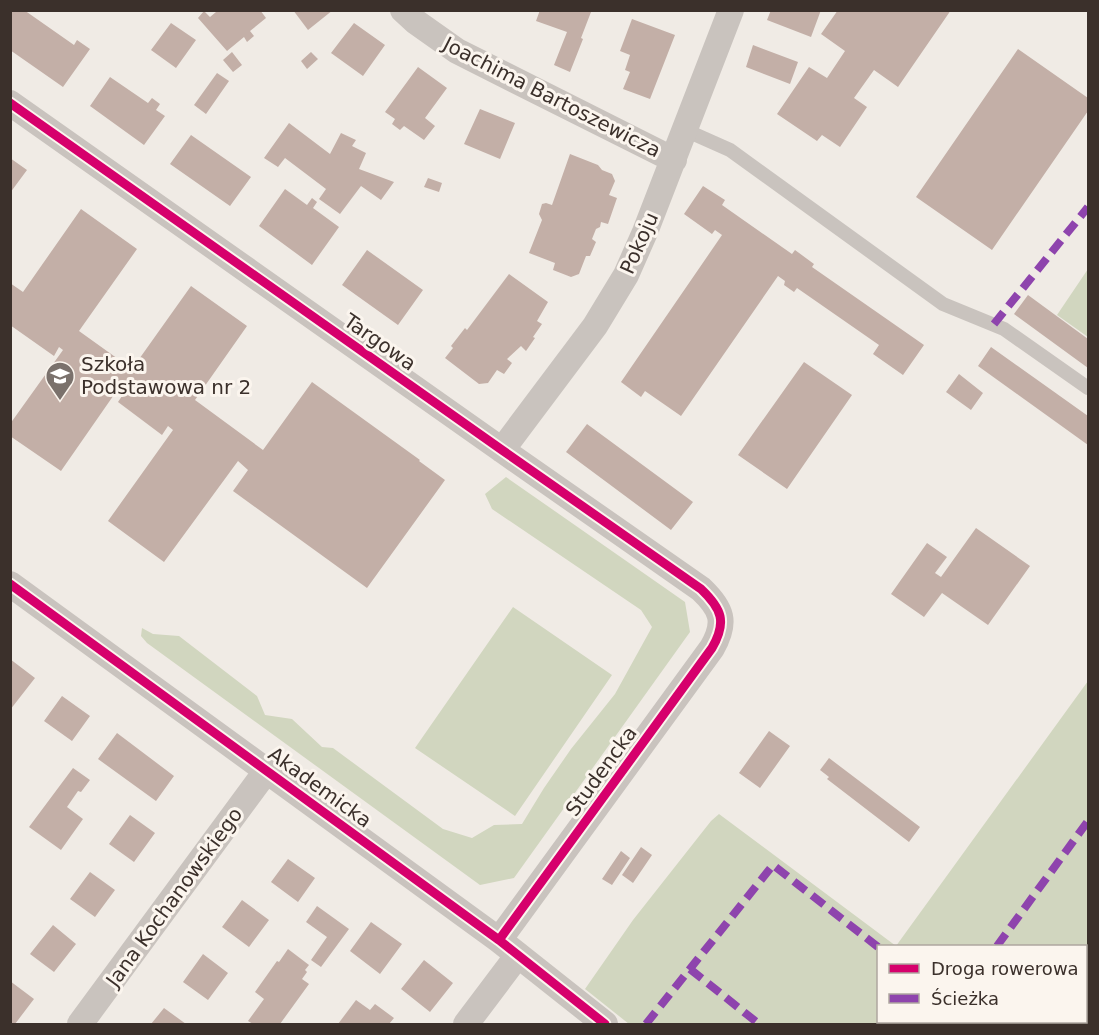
<svg xmlns="http://www.w3.org/2000/svg" width="1099" height="1035" font-family="'DejaVu Sans',sans-serif">
<rect width="100%" height="100%" fill="#f0ebe5"/>
<!-- green -->
<path fill="#d1d6bf" d="M1088,269V337L1057,315Z
M506,477L685,602L690,632L514,878L480,885L147,643L141,636L142,628L153,634L179,636L257,696L265,715L292,719L322,747L333,748L443,829L472,838L494,825L522,824L544,788L571,749L615,694L652,627L641,610L492,509L485,494Z
M513,607L612,675L515,816L415,748Z
M1088,681V1024H629L585,989L633,920L711,821L719,814L896,946H878V1022H1086V946H896Z"/>
<!-- building -->
<path fill="#c3afa7" d="M10,10H24L74,45L77,40L90,49L63,87L10,50Z
M215,10H260L266,18L250,31L254,36L247,42L244,37L227,51L198,18L204,11L210,17L216,12Z
M293,10H333L308,30Z
M540,10H587L591,12L581,38L583,39L570,72L554,65L567,32L536,21Z
M771,10H821L811,37L767,20Z
M838,10H951L898,87L874,70L854,98L867,107L840,147L822,135L817,141L777,114L809,67L827,78L845,51L821,34Z
M632,19L675,35L650,99L623,89L630,72L625,70L630,55L620,51Z
M171,23L196,40L176,68L151,50Z
M354,23L385,45L363,76L331,53Z
M753,45L798,62L790,84L746,67Z
M1018,49L1088,98V111L992,250L916,197Z
M232,52L242,65L233,72L223,60Z
M311,52L318,59L307,69L301,61Z
M418,67L447,88L425,118L435,126L424,140L404,126L400,130L392,124L395,119L385,112Z
M217,73L229,81L206,114L194,105Z
M110,77L148,103L152,98L160,104L156,110L165,116L144,145L90,106Z
M480,109L515,123L500,159L464,144Z
M289,123L330,154L341,133L356,140L352,146L366,153L359,169L394,182L381,200L361,186L340,214L319,199L326,189L285,158L278,167L264,158Z
M191,135L251,177L230,206L170,164Z
M570,154L598,165L602,170L612,174L615,181L609,195L617,198L608,224L601,222L600,227L596,229L592,239L596,242L590,256H586L579,274L571,277L553,270L555,263L529,253L542,220L539,214L542,204L546,203L552,205Z
M10,158L27,170L10,193Z
M428,178L442,183L439,192L424,187Z
M703,186L725,200L722,205L792,254L795,250L814,264L812,267L924,345L903,375L873,354L879,345L797,288L794,292L784,285L785,281L778,276L681,416L645,391L641,397L621,382L722,235L715,230L712,234L684,214Z
M285,189L307,205L312,198L317,202L313,208L339,227L312,265L259,226Z
M81,209L137,249L79,331L132,369L191,286L247,326L195,400L263,450L312,382L420,460L419,461L445,480L367,588L233,491L248,470L238,461L164,562L108,521L173,430L168,426L162,435L118,402L124,393L118,389L61,471L10,436V424L63,350L59,347L54,356L10,325V283L23,292Z
M367,250L423,290L398,325L342,285Z
M509,274L548,302L537,321L542,324L533,337L535,338L526,351L521,346L507,359L512,363L504,374L497,370L488,383L479,384L445,358L453,348L451,346L465,328L467,330Z
M1028,295L1088,339V368L1014,314Z
M991,347L1088,416V445L978,366Z
M804,362L852,395L787,489L738,455Z
M959,374L983,393L971,410L946,392Z
M587,424L693,502L671,530L566,452Z
M976,528L1030,566L988,625L942,593L924,617L891,594L927,543L947,557L935,573L941,577Z
M10,659L35,678L10,710Z
M62,696L90,716L72,741L44,721Z
M769,731L790,746L760,788L739,773Z
M117,733L174,776L156,801L98,759Z
M829,758L920,827L909,842L827,779L829,777L820,770Z
M73,768L90,780L81,792L78,791L67,807L83,819L61,850L29,827Z
M130,815L155,833L134,862L109,844Z
M641,847L652,855L633,883L622,875Z
M621,851L630,858L612,885L602,879Z
M288,859L315,878L298,902L271,882Z
M90,872L115,890L95,917L70,899Z
M242,900L269,920L249,947L222,927Z
M317,906L349,929L321,967L311,960L327,937L306,922Z
M371,922L402,944L380,974L350,951Z
M53,925L76,944L54,972L30,954Z
M288,949L309,965L305,970L307,972L302,979L309,984L280,1024H253L248,1021L264,999L255,992L277,961L279,962Z
M203,954L228,973L208,1000L183,982Z
M424,960L453,983L430,1012L401,989Z
M10,981L34,999L15,1024H10Z
M356,1000L370,1010L375,1004L394,1018L389,1024H338Z
M164,1008L186,1024H151Z"/>
<g fill="none" stroke-linecap="round" stroke-linejoin="round">
<!-- lane -->
<path stroke="#c9c3be" stroke-width="14" d="M685,130L730,150L943,304L1004,329L1088,388"/>
<!-- street -->
<path stroke="#c9c3be" stroke-width="26" d="M403,10L416,22L457,51L674,160
M10,103L502,450L701,589C722,609 727,622 712,648L499,940
M502,450L595,326L626,275L645,232L731,10
M10,584L499,940L605,1024
M80,1024L267,770
M466,1024L518,955"/>
<!-- quiet -->
<path stroke="#8e44ad" stroke-width="8" stroke-dasharray="15 8" stroke-linecap="butt" d="M994,324L1088,207
M997,946L1088,821
M690,969L759,1024
M973,1022L977,1024
M646,1024L773,865L878,947
M946,1024L948,1022"/>
<!-- cycleway casing -->
<g stroke="#fbf5ee" stroke-width="13">
<path id="cycleway" d="M10,103L502,450L701,589C722,609 727,622 712,648L499,940
M10,584L499,940L605,1024"/>
</g>
<!-- cycleway -->
<use href="#cycleway" stroke="#d6006c" stroke-width="9"/>
</g>
<!-- icons -->
<defs>
<g id="school-pin" transform="scale(1.5)"><path d="M0 17L-7.5 6A9.5 9.5 0 1 1 7.5 6Z" fill="#7a716c" stroke="#fbf5ee"/><path d="M0-5L7-2L0 1L-7-2ZM-4 1L0 2.5L4 1V4Q0 6-4 4Z" fill="#fff"/></g>
</defs>
<g fill-rule="evenodd">
<use href="#school-pin" x="60" y="376"/>
</g>
<g text-anchor="middle" dominant-baseline="central" stroke-width="6" stroke-linejoin="round" paint-order="stroke">
<!-- street labels -->
<g font-size="20" fill="#3b302b" stroke="#fbf5ee">
<text transform="translate(552 97) rotate(27)">Joachima Bartoszewicza</text>
<text transform="translate(639 243) rotate(-66)">Pokoju</text>
<text transform="translate(380 342) rotate(35)">Targowa</text>
<text transform="translate(601 771) rotate(-54)">Studencka</text>
<text transform="translate(320 787) rotate(36)">Akademicka</text>
<text transform="translate(174 897) rotate(-54)">Jana Kochanowskiego</text>
</g>
<!-- poi labels -->
<g font-size="20" fill="#3b302b" stroke="#fbf5ee" text-anchor="start">
<text x="81" y="364">Szkoła<tspan x="81" dy="23">Podstawowa nr 2</tspan></text>
</g>
</g>
<!-- border -->
<rect width="1099" height="1035" fill="none" stroke="#3b302b" stroke-width="24"/>
<!-- legend -->
<rect x="877" y="945" width="210" height="78" fill="#fbf5ee" stroke="#aea6a0" stroke-width="1.5"/>
<rect x="889" y="964" width="30" height="9" fill="#d6006c" stroke="#aea6a0" stroke-width="1.5"/>
<text x="931" y="975" font-size="18" fill="#3b302b">Droga rowerowa</text>
<rect x="889" y="994" width="30" height="9" fill="#8e44ad" stroke="#aea6a0" stroke-width="1.5"/>
<text x="931" y="1005" font-size="18" fill="#3b302b">Ścieżka</text>
</svg>
